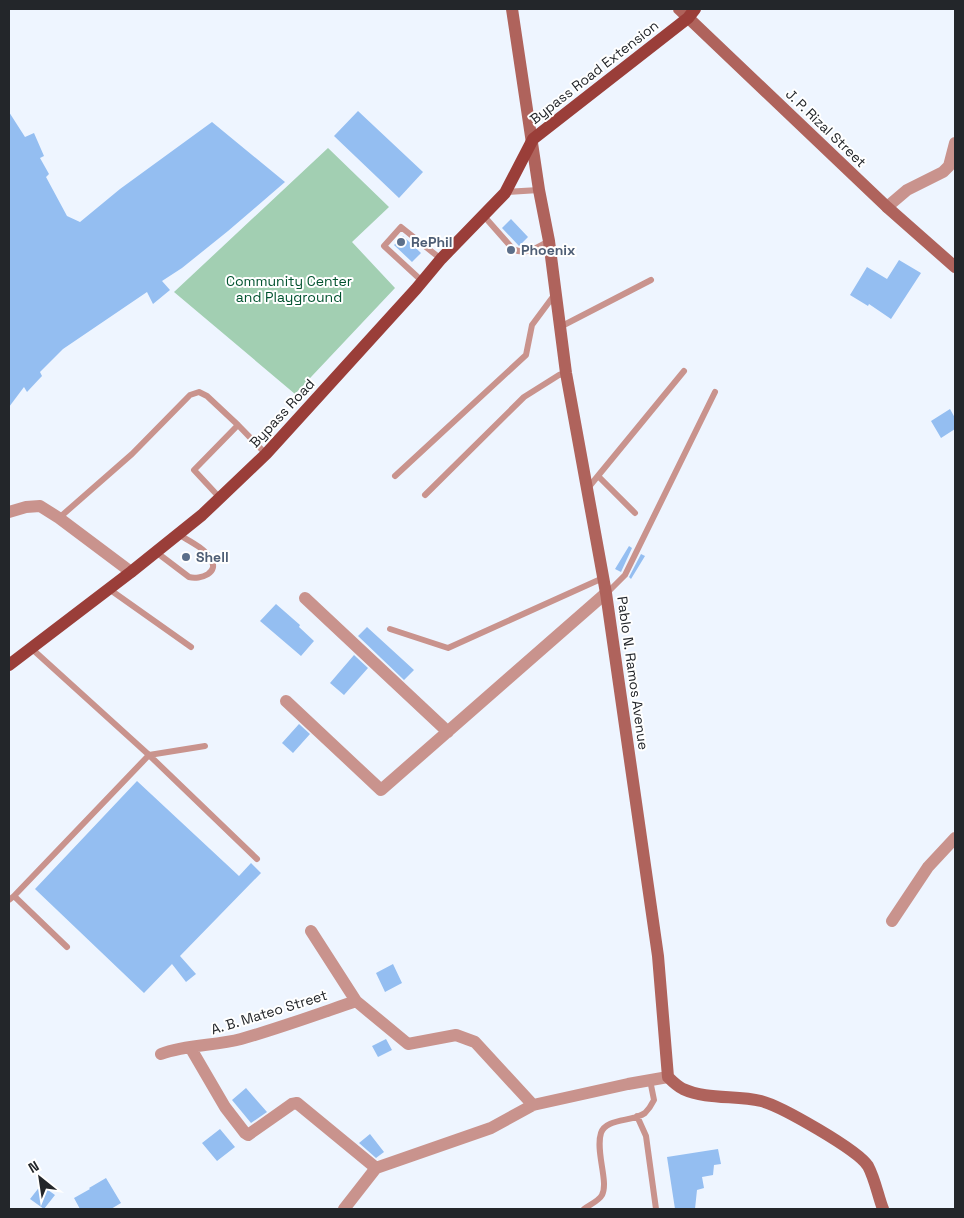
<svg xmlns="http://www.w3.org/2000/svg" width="964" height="1218" font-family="'Space Grotesk',sans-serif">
<rect width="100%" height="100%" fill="#eef5ff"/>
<!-- green -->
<path fill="#a2cfb2" d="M328,148L389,207L352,242L395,288L295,394L174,292Z"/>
<!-- building -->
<path fill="#94bef1" d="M358,111L423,172L399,198L334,136Z
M9,112L25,137L34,133L44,156L40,158L49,174L46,177L67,216L80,222L120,189L212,122L285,182L228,231L182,268L162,281L170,290L153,304L147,292L63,349L40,372L42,376L27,392L24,387L9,407Z
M511,219L528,237L519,246L502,228Z
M403,236L421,253L412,262L394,245Z
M899,260L921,273L891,319L869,304L868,306L850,295L867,267L887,279Z
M950,409L955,418V429L941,438L931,421Z
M629,546L632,548L621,572L615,569Z
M641,554L645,556L631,579L629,577Z
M276,604L300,625L299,627L314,641L301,656L260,621Z
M367,627L414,670L404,680L358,636Z
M354,655L368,668L344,695L330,683Z
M299,724L310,734L293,753L282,743Z
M137,781L239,876L251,863L261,873L180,956L196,974L186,982L172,964L144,993L35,889Z
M393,964L402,983L385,992L376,973Z
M386,1039L392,1050L378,1057L372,1046Z
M246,1088L267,1112L251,1123L232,1100Z
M220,1129L235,1147L217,1161L202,1143Z
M370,1134L384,1152L376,1158L359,1143Z
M718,1149L721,1164L714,1165L713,1175L702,1177L704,1188L697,1190L695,1209H675L667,1157Z
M106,1178L121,1203L111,1209H80L74,1198L90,1189L89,1188Z
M41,1185L55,1195L44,1209L30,1199Z"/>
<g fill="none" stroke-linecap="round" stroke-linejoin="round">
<!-- lane -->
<path stroke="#c9938d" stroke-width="6" d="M506,192L539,190
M483,215L513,249C526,256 537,247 549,241
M422,281L384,246L401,227L441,259
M560,327L651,280
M395,476L526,355L532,325L555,294
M598,476L635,513
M588,488L684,371
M425,495L524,397L559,375L566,373
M220,498L194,470L238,425L266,454
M59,518L132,454L190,395L199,392L207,396L238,425
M156,552L189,577C200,580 221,573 210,558C203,547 189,541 178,534
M109,589L191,647
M607,593L625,575L715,392
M390,629L448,648L603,578
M31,648L149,755L257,859
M14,896L67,947
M9,900L14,896L149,755L205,746
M637,1116L646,1136L656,1209
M584,1209C589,1205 599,1201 602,1195C609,1182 595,1151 601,1133C606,1118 633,1122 645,1113C648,1110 652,1104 654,1100L650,1080"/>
<!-- street -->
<path stroke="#c9938d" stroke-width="12" d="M887,207L907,190L943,172L949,166L955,143
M9,512L26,507L40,506L59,518L131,572
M305,598L448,732
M286,701L381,790L606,593
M892,921L928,867L955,838
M311,931L356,1001L408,1044L456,1035L475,1042L533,1105
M190,1047L225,1107L245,1133L248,1135L292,1104L297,1103L376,1168
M161,1054C187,1044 215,1046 241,1039C280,1028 318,1014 356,1001
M376,1168L491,1128L533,1105L628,1084L668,1077
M344,1209L376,1168"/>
<!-- secondary -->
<path stroke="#af635c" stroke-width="12" d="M512,9L539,190L549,241L566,373L606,593L658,956L668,1077C672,1081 677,1086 683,1089C707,1100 736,1095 761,1101C781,1106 858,1150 868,1166C875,1179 878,1196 883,1209
M679,9L887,207L955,267"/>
<!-- primary -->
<path stroke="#9a3e39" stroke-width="12" d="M9,665L131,572L202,515L266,454L416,289L441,259L505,193L533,139L688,18L695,9"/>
</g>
<!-- markers -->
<g fill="#5c6f8a" stroke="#fff" stroke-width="2">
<circle cx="401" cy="242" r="5"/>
<circle cx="511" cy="250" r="5"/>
<circle cx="186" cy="557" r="5"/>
</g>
<g text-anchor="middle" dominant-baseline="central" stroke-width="4" stroke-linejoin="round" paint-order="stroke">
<!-- street labels -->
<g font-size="14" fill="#23262a" stroke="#fff">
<text transform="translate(594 72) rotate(-38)">Bypass Road Extension</text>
<text transform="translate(826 128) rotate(44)">J. P. Rizal Street</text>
<text transform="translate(282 413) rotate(-47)">Bypass Road</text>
<text transform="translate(633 673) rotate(82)">Pablo N. Ramos Avenue</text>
<text transform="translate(269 1012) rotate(-17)">A. B. Mateo Street</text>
</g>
<!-- service labels -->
<g font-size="14" font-weight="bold" fill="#4e5e75" stroke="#fff" text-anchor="start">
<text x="411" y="242">RePhil</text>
<text x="521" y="250">Phoenix</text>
<text x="196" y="557">Shell</text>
</g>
<!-- park labels -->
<g font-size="14" fill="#02532f" stroke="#fff">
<text x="289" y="281">Community Center<tspan x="289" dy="16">and Playground</tspan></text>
</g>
</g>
<!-- border -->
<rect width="964" height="1218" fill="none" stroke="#23262a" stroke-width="20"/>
<!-- north arrow -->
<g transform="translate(40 1178) rotate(330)" stroke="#ffffff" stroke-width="4" paint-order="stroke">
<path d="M0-4L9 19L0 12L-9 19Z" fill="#23262a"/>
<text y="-8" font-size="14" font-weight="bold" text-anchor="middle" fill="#23262a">N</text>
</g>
</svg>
